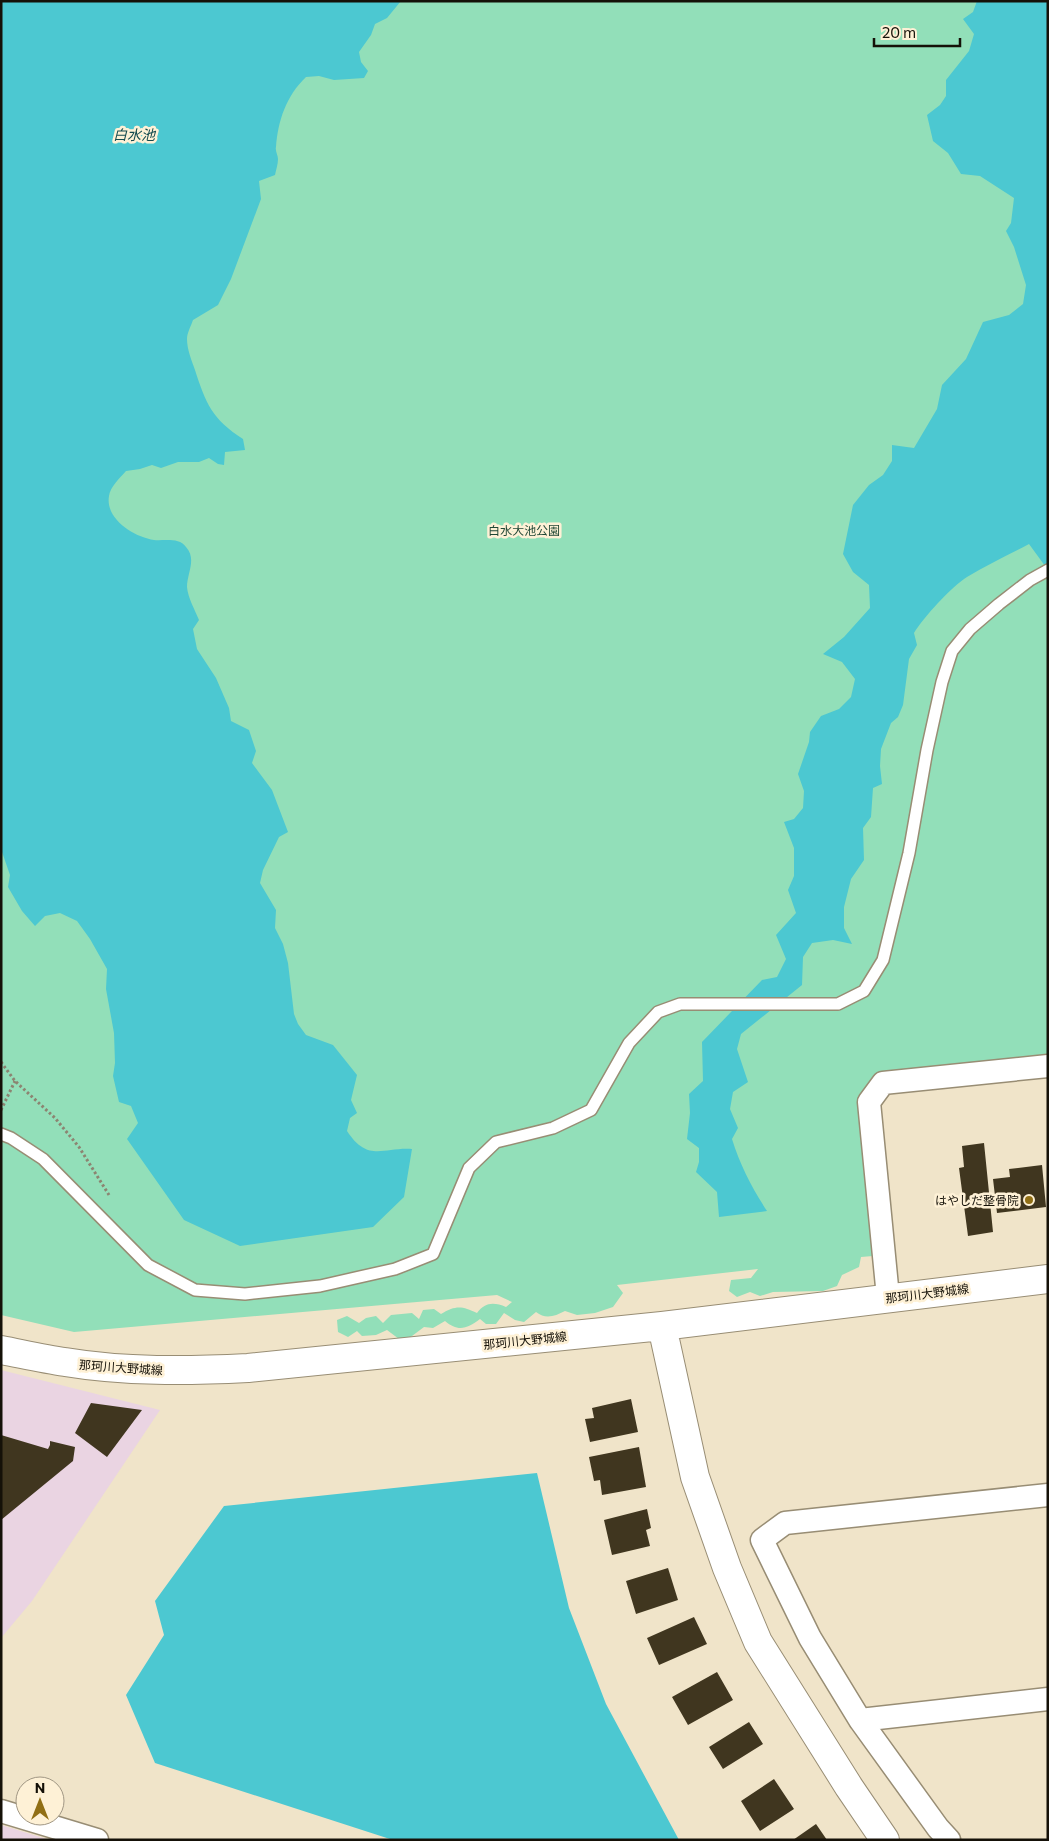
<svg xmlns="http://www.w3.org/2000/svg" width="1049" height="1841" font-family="Commissioner,'Noto Sans JP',sans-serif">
<rect width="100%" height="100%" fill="#f0e4c9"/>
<!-- commercial -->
<path fill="#ead4e2" d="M1,1370L160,1410L32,1601L1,1638Z
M1,1825L50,1840H1Z"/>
<!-- green -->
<path fill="#92dfb9" d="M1,1H1048V1059L876,1079L873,1256L861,1257L859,1267L842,1275L837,1286L823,1291L773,1292L760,1296L750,1292L737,1297L729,1291L731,1280L751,1278L758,1269L617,1285L623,1293L613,1307L595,1313L577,1315L565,1311C555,1316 546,1320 536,1312L524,1322L515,1320L504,1313L496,1324H486L480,1319C467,1329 458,1332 445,1321L433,1328L424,1327L408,1339H399L387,1330L376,1335L362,1336L357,1331L348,1337L338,1332L337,1320L347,1316L359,1323L366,1318L376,1316L383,1323L391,1315L412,1313L419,1319L423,1310L434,1309L441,1314C456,1305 462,1306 477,1313C485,1302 494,1302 506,1307L512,1302L497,1295L74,1332L1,1315Z"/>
<!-- water -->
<path fill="#4cc8d1" d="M1,1H401L387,18L375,24L371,35L359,52L361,62L368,71L364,78L334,80L319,76L306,77C286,96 278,121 276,147C275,151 278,155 278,159C278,164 276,170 275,175L259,181L261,199L231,279L218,305L193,320C191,326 187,333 187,339C187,350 192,361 195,370C206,404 212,419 243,439L245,450L225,452L224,465L218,464L209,458L199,462H178L161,468L152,465L140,469L126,471C120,478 110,487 109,496C105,519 134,537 154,540C164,541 179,537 186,547C197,559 187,573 187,587C188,598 195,610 199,620L193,629L197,649L216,678L229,708L231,721L249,730L256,751L252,763L272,790L288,832L279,837L263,870L260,883L276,910L275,928L283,944L288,963L294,1014L298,1024L306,1035L333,1045L357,1075L351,1100L357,1113L350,1118L347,1131C368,1163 383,1147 412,1149L404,1197L373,1227L240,1246L184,1220L127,1139L138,1123L131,1106L119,1102L113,1076L115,1063L114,1033L106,989L107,969L90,939L77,921L60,913L45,916L35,926L22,911L8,887L10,875L1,849Z
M977,1H1048V570L1029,544C1008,555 987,565 967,577C952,586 923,618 914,633L917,645L909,659L903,705L898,717L891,723L881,749L880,766L882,784L873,788L871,817L863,828L864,860L851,879L844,907V928L852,944L833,940L812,943L803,957L802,985L741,1034L737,1049L748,1082L733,1092L730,1109L738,1128L732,1139C740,1165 752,1188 767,1211L719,1217L717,1192L696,1172L699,1162V1148L687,1139L690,1113L689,1094L703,1081L702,1042L762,980L777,977L786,959L776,935L796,913L788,890L794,876V848L784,822L794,819L803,808L804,791L798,774L809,742L810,732L821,716L839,709L851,697L855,679L842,662L823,654L844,637L870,608L869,585L853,572L843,554L853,505L869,485L883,475L892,461V445L914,448L937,409L942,385L966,359L983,322L1009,315L1023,304L1026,285L1014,247L1006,231L1011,223L1014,198L980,176L961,174L948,153L933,141L927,115L940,105L946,96V80L969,51L974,34L963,19L973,12Z
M537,1473L569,1608L606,1704L679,1840H393L155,1763L126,1695L164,1635L155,1601L224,1506Z"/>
<!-- building -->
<path fill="#40361f" d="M984,1143L993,1232L968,1236L959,1168L964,1167L962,1146Z
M1042,1165L1046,1207L997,1213L993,1179L1010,1177L1009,1169Z
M631,1399L638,1432L590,1442L585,1419L594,1418L592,1408Z
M91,1403L142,1410L107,1457L75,1433Z
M1,1435L48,1449L50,1445V1441L75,1447L73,1461L1,1520Z
M639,1447L646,1487L602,1495L600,1480L594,1481L589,1457Z
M647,1509L651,1528L646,1530L650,1546L612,1555L604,1520Z
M668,1568L678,1600L636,1614L626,1581Z
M694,1617L707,1644L659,1665L647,1638Z
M717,1672L733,1700L688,1725L672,1697Z
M749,1722L763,1744L723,1769L709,1747Z
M774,1779L794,1809L760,1831L741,1801Z
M816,1824L827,1840H793Z"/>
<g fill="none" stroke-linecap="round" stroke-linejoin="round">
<!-- lane casing -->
<g stroke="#988d74" stroke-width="14">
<path id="lane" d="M1,1134L11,1138L43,1159L148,1265L195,1290L245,1294L320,1286L395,1269L433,1254L469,1168L496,1142L553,1128L591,1110L629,1043L658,1012L680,1004H838L864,991L883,960L909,853L927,750L942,682L952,651L970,629L999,604L1030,580L1048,570"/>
</g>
<!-- street casing -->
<g stroke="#988d74" stroke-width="25">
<path id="street" d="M888,1297L869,1102L883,1083L1048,1066
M860,1720L1048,1699
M1,1811L97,1840
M949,1840L938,1828L860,1720L810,1638L762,1540L785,1523L1048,1495"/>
</g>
<!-- secondary casing -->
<g stroke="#988d74" stroke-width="30">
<path id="secondary" d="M662,1326L695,1477L727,1568L758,1642L849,1787L885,1840
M1,1350C22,1354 44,1359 65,1362C125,1372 188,1371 248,1368L662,1326L1048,1279"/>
</g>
<!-- path -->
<path stroke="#8c8471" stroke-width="3" stroke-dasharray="2.5 2.5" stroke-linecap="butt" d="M1,1062L15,1081L55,1118L79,1147L109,1195
M1,1110L15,1081"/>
<!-- lane -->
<use href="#lane" stroke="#fff" stroke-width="11"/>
<!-- street -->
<use href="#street" stroke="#fff" stroke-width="22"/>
<!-- secondary -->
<use href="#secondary" stroke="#fff" stroke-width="28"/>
</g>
<!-- markers -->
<circle fill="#916f15" stroke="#fef1d6" stroke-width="2" cx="1029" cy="1200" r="5"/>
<g text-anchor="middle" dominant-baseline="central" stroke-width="5" stroke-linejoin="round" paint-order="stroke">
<!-- park labels -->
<g font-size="12" fill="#204735" stroke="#fef1d6">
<text x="524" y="530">白水大池公園</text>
</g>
<!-- poi labels -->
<g font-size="12" fill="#151108" stroke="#fef1d6" text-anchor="end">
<text x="1019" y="1200">はやしだ整骨院</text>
</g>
<!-- street labels -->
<g font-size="12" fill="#151108" stroke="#fef1d6">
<text transform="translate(927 1293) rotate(-7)">那珂川大野城線</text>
<text transform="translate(525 1340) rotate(-6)">那珂川大野城線</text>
<text transform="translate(121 1367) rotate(4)">那珂川大野城線</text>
</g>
<!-- water labels -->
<g font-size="14" font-style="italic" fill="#144a4e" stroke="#fef1d6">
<text x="134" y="134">白水池</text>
</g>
</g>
<!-- border -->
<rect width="1049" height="1841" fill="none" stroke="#151108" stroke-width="5"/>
<!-- north arrow -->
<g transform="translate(40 1801)"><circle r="24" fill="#fef1d6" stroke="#a19784"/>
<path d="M0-4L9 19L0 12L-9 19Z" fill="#916f15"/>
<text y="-8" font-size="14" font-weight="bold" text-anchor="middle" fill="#151108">N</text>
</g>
<!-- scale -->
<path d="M874 38v8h86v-8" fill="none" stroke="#151108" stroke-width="2.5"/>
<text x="882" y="38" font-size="15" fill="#151108" stroke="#fef1d6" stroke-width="4" paint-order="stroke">20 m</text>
</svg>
